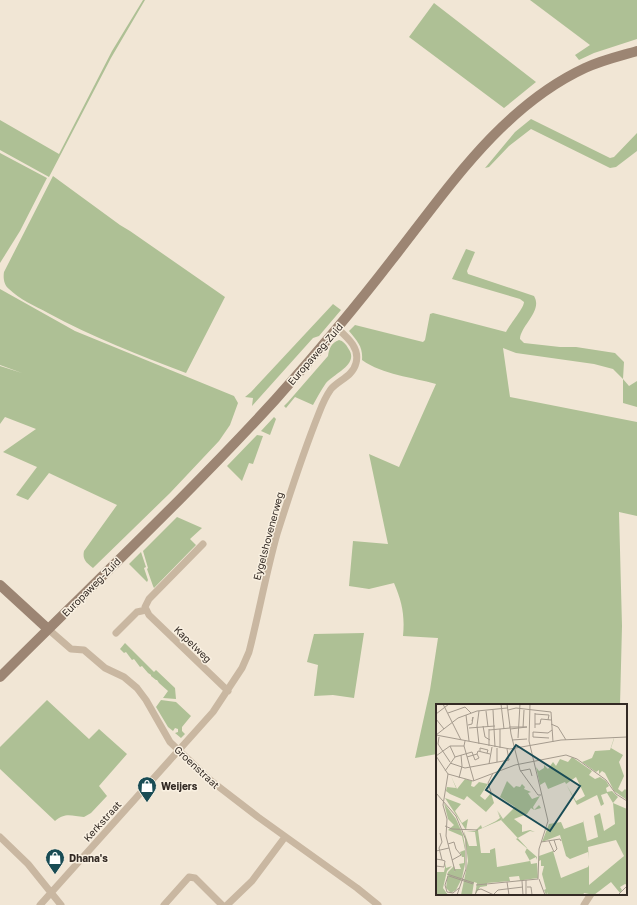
<svg xmlns="http://www.w3.org/2000/svg" width="637" height="905" font-family="'Golos Text',sans-serif">
<rect width="100%" height="100%" fill="#f1e6d5"/>
<!-- green -->
<path fill="#aec095" d="M143,0H145L111,58L49,177L0,150V120L59,154L112,51Z
M530,0H637V39L594,53L579,60L575,55L590,45Z
M434,3L536,82L504,108L409,37Z
M531,119L610,158L614,157L637,133V151L616,167L610,168L531,129L509,146L489,167L485,168L515,132Z
M0,153L47,178L20,231L0,263Z
M53,176L120,225L130,231L225,297L186,373C139,355 92,337 48,313C35,306 19,299 9,289C4,285 3,278 4,272Z
M466,249L475,252L467,271L468,274L534,296C543,311 521,325 520,339L524,343L560,347H576L615,353L624,362L623,379L629,386L637,381V407L623,403V379L613,369L594,364L516,353L503,348L510,397L637,422V516L619,512L622,626L620,705H437V754L415,758L430,690L438,638L403,636C405,615 402,602 394,583L369,589L349,586L353,541L388,544L369,454L399,467L436,384C412,377 383,375 362,360C363,347 358,342 349,331L355,325L423,342L425,340L430,314L433,313L506,332C510,324 524,308 524,302L520,299L452,279Z
M0,289L75,331L234,396L238,403L230,425L219,441L170,493L93,568C87,563 82,560 84,551L117,505L49,473L28,500L16,495L37,467L3,452L36,429L5,417L0,424V366L22,373L0,365Z
M333,304L341,310L319,336L313,338L252,406L253,398L245,397L251,392Z
M339,340C343,341 346,344 348,348C360,364 335,373 326,383C321,390 317,398 313,405L295,397L286,408L284,406L288,402L328,356C329,349 331,343 339,340Z
M274,417L276,419L270,435L261,431Z
M257,435L263,436L253,464L249,463L242,481L227,466Z
M177,517L202,528L190,539L196,545L154,588L153,586L147,569L148,568L143,551Z
M141,552L146,567L144,568L148,580L147,582L129,564Z
M364,633L354,698L333,695L314,696L318,665L307,662L314,634Z
M125,643L154,672L156,670L175,688L176,699L163,698L168,691L159,683L157,680H156L151,676V675L148,673L142,666L140,667L134,659L132,660L126,652L124,653L120,649Z
M47,700L89,739L99,729L127,754L99,786L107,796L91,813L84,817C72,816 65,812 55,821L0,769V747Z
M161,700L176,702L191,716L182,727V731L185,734L181,738L175,733L178,732V729L175,728L173,731L168,727L156,707Z"/>
<g fill="none" stroke-linecap="round" stroke-linejoin="round">
<!-- street -->
<path stroke="#c9b7a1" stroke-width="7" d="M203,544L149,599L145,607L149,615L228,691
M48,629L71,649L84,650L105,668L124,677L137,688L146,700L170,742L210,780L258,817L357,888L378,905
M116,633L137,612L146,610
M0,837L28,864L61,905
M40,905L213,712L242,668L249,652C259,613 266,573 277,534C290,493 303,453 319,413C322,405 326,396 331,389C339,380 353,376 356,363C360,348 348,338 337,328
M164,905L189,877L195,878L222,905
M227,905L252,881L285,837
M584,905L591,894"/>
<!-- secondary -->
<path stroke="#9c8573" stroke-width="10" d="M0,585L48,629
M0,677C92,585 187,496 275,400C315,355 354,309 391,261C447,190 501,107 585,68C602,60 620,56 637,51"/>
</g>
<!-- icons -->
<defs>
<g id="shop-pin" transform="scale(1)"><path d="M0 17L-7.5 6A9.5 9.5 0 1 1 7.5 6Z" fill="#194c55" stroke="#f9f0e1"/><path d="M-5-2.5h2.3a2.7 3.5 0 0 1 5.4 0H5L5.5 6h-11ZM-1.5-2.5h3a1.5 2.3 0 0 0-3 0Z" fill="#fff"/></g>
</defs>
<g fill-rule="evenodd">
<use href="#shop-pin" x="147" y="786"/>
<use href="#shop-pin" x="55" y="858"/>
</g>
<g text-anchor="middle" dominant-baseline="central" stroke-width="3" stroke-linejoin="round" paint-order="stroke">
<!-- street labels -->
<g font-size="10" fill="#332a24" stroke="#f9f0e1">
<text transform="translate(315 354) rotate(-49)">Europaweg-Zuid</text>
<text transform="translate(268 536) rotate(-75)">Eygelshovenerweg</text>
<text transform="translate(91 587) rotate(-45)">Europaweg-Zuid</text>
<text transform="translate(193 644) rotate(44)">Kapelweg</text>
<text transform="translate(197 767) rotate(43)">Groenstraat</text>
<text transform="translate(102 821) rotate(-48)">Kerkstraat</text>
</g>
<!-- poi labels -->
<g font-size="10" font-weight="bold" fill="#332a24" stroke="#f9f0e1" text-anchor="start">
<text x="161" y="786">Weijers</text>
<text x="69" y="858">Dhana's</text>
</g>
</g>
<!-- overview -->
<g transform="translate(436 704)">
<rect width="191" height="191" fill="#f1e6d5"/>
<path d="M178,34V35L175,44L187,51L183,58L188,72L182,85L186,88L189,85L191,87V96L178,87L169,69L166,67L163,70V66L160,68L146,58L156,54L159,47L174,46L178,34L138,37ZM136,53L156,67L153,71L159,75L164,73L170,77L173,82L170,84L171,88L176,87L182,93L177,99L191,105V181L189,180L184,183L186,186L184,189L175,178L158,191L148,189L147,191H111L112,188L110,191L108,186L110,185L106,170L108,162H105V156L103,157V152L117,147L125,174L152,163L153,161V181L188,152L180,136L152,143L153,156L152,148L134,155L130,152L124,131L106,138L113,120L125,118L128,125L147,118V116L151,137L162,133L158,112L164,109L168,127L179,120L177,99L171,89L165,91L168,100L165,102L161,91L141,101L129,78L112,85L109,78L104,81L100,63L103,67L108,64V61L112,65L117,58L120,62L124,55L132,58ZM140,73L149,92L140,97L130,80ZM15,72L21,85L29,75L36,77L35,82L38,83L43,78L52,80L44,92L49,96L55,89L58,99L50,108L31,92L28,96L14,90L10,87L11,83L20,84ZM71,77L78,84L80,82L84,83L86,80L89,83L88,85L95,88L92,89L96,95L104,92L97,103L98,106L103,101L105,104L98,106L95,104L91,110L78,115L86,121V128L94,126L99,128L94,127L80,135L101,153V156L100,153L94,156L95,160L101,159L102,174L80,177L84,176L83,172L73,173L74,177L51,179V182L44,183L39,191L41,179L38,178L36,191H25L32,157L28,127L33,142H41L39,128L30,127H39L45,121L46,124L60,117L64,114L61,106L66,116L62,107L67,115L79,103L64,93ZM65,116L91,144L89,148L94,157L61,163L59,144L54,146V149H45L42,126ZM9,94L25,100L19,107L26,119L32,115L30,126ZM8,99L20,115L27,131L29,142V160L26,174L20,186L15,189L10,184L12,168L18,162L19,168V165H25L23,160L28,159V153H26L24,148L29,146L26,132L12,126L18,121L12,115ZM10,159V164L16,162L11,167L7,184L12,191H0V168H8Z" fill="#aec095" fill-rule="evenodd"/>
<path fill="none" stroke="#a59b8e" stroke-width="1" d="M7,0L25,36M65,0L68,25M71,0L75,30L84,66L102,91H105M94,0L93,37L112,117L103,145L102,175M57,6L59,43M72,6L80,4L115,8L117,38M43,7L41,22L43,40M50,7L52,23M12,9L29,3L35,9M0,10L13,0M99,10L113,11L112,16M30,11L33,37M0,15L8,25M99,20H104L105,15L115,16M115,20L122,23L130,36M32,21L36,20L37,13L36,17M47,22L49,33L54,36M73,23H91L74,25M33,24L59,22M87,24L88,6M99,24V9M53,26L74,24M0,31L74,45L125,36L191,33M0,31L22,14L41,7L71,4M3,33L2,40L14,58M82,34L84,0M113,34L97,33V28L112,29L116,26M76,36L91,35M29,37L28,42L38,77M14,42L19,53M53,42V25M61,44V58M64,44V25M44,47V44L52,46L51,49M0,52L14,42H28M0,52L12,70M31,53L41,50L42,47L54,50M14,59L29,64L73,56L71,45M53,60L56,43M9,67L19,53L36,48L39,56L43,54L41,50M84,67L94,65L96,72M12,70L37,77L79,61L130,51L141,55L170,76L180,90L191,97M12,70L7,101L11,115L10,132L19,167M23,74L26,62L25,51M55,88L52,79L57,69M0,89L20,112L30,136V165L21,191M9,122L16,125L42,126M113,137L118,148L121,145L118,136M105,138L124,135L125,137M12,140L18,138L20,145L25,151L16,156M0,147L13,144M0,155L6,156L3,144L6,138L4,129M0,162L8,163L9,157L6,156M11,170L38,179M12,172L9,181L11,188L17,189L23,184M13,172L37,180M103,175L109,191M90,176V191M86,177L87,191M71,178L73,191M40,181L102,175M91,183H95L96,191M39,191L41,186L45,185L58,191M57,191L62,186L87,183M182,191L191,182"/>
<path fill="#194c55" fill-opacity="0.15" stroke="#194c55" stroke-width="2" d="M80,41L144,82L114,127L50,86Z"/>
<rect width="191" height="191" fill="none" stroke="#332a24" stroke-width="2"/>
</g>
</svg>
